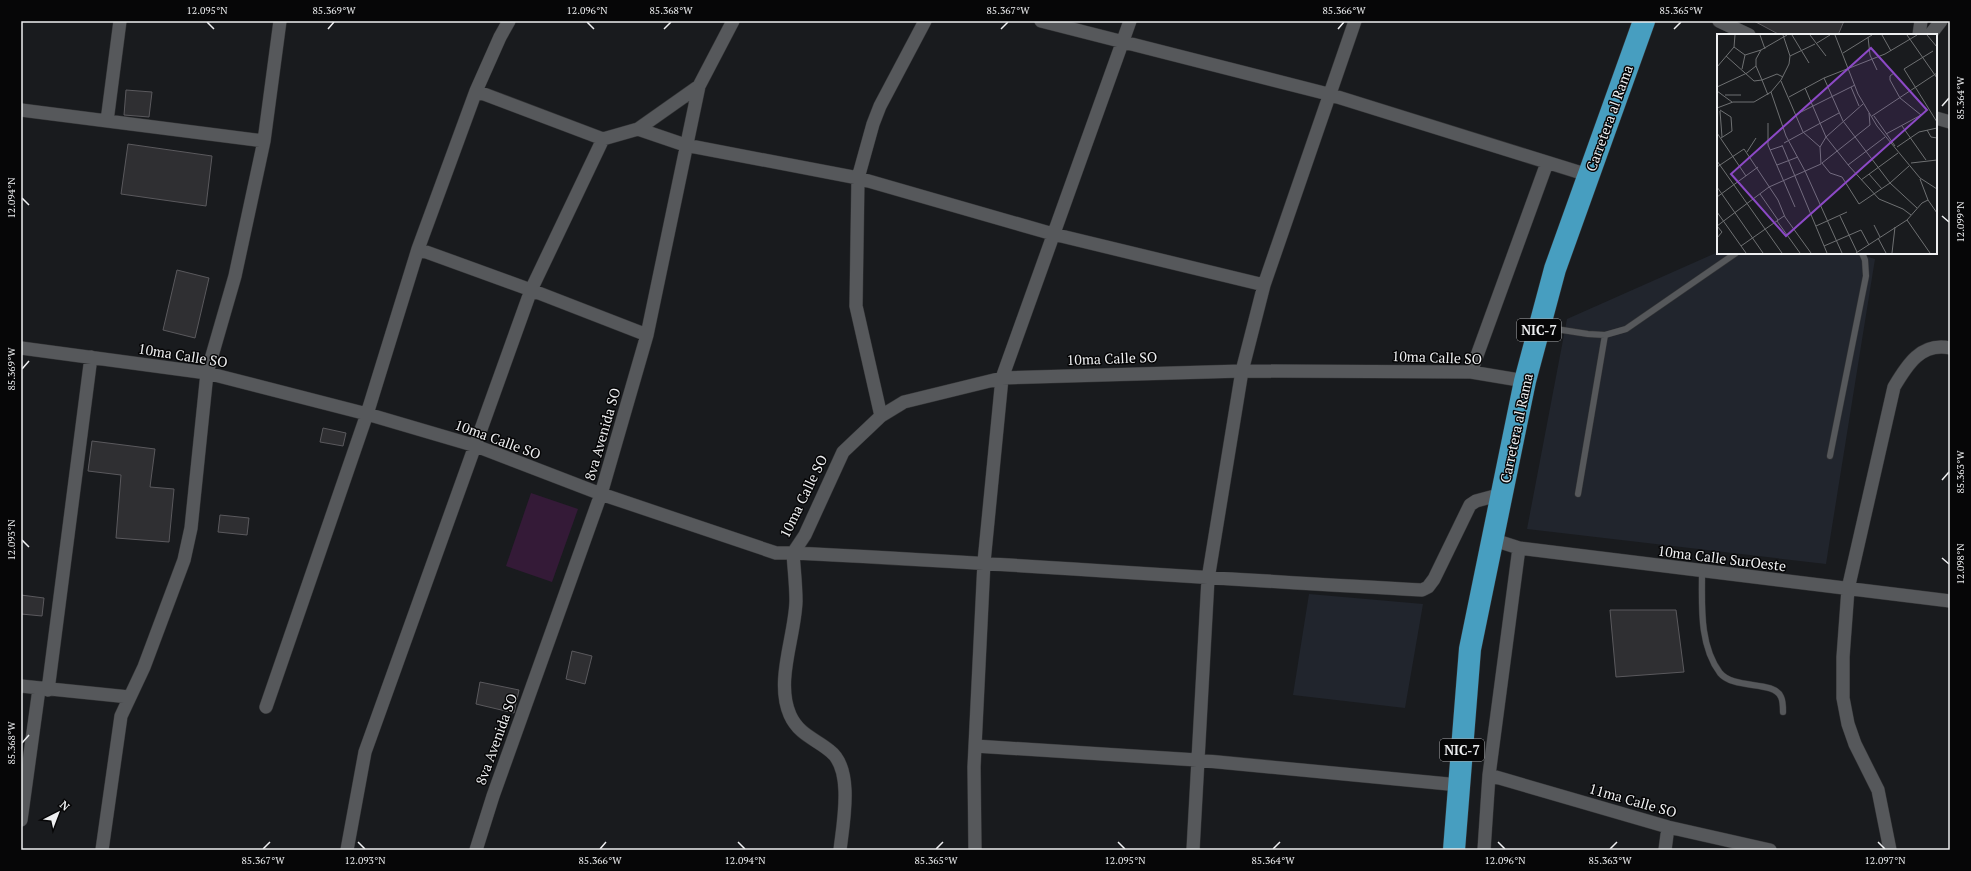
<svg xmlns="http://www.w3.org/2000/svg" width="1971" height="871" font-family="'PT Serif',serif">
<rect width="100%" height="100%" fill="#191b1e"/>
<!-- built -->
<path fill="#21252d" d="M1718,252L1856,253L1875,259L1826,564L1527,529L1567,319Z
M1309,594L1423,604L1405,708L1293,695Z"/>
<!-- green -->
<path fill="#341a37" d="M531,493L578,509L552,582L506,566Z"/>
<!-- building -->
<path fill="#2f2f32" stroke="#5a595d" d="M1754,21H1844L1838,35H1780Z
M126,90L152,92L149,117L124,115Z
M128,144L212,156L206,206L121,194Z
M177,270L209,278L195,338L163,330Z
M323,428L346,433L343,446L320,442Z
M92,441L155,449L150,487L174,489L169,542L116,538L121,475L88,471Z
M220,515L249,518L247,535L218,532Z
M21,595L44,598L42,616L21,614Z
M1610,610H1676L1684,672L1616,677Z
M572,651L592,656L585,684L566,679Z
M480,682L519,690L514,713L476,704Z"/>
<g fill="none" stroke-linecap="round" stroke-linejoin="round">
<!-- lane casing -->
<g stroke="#343537" stroke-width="7">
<path id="lane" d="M1543,327L1588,334L1605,335L1626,329L1736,253
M1830,456L1866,276L1865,260L1862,253
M1578,494L1605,335
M1702,572C1702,605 1699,645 1720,673C1734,690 1774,680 1781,697C1783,701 1783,707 1783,712"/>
</g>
<!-- street casing -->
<g stroke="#343537" stroke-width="14">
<path id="street" d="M1041,21L1328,94L1588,175
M1719,21L1749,35
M1919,35L1921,21
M1930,35L1941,21
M476,91L603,139L638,129L699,86
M21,110L264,141
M1936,118L1950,122
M107,121L120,21
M638,129L685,145L858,178L1053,234L1264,285
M418,249L531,290L647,335
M21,348L207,373L367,414L476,446L601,494L776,553H793L805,535L843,452L881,416L904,402L1002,378L1242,371L1471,372L1525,381
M1471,372L1547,163
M881,416L856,306L858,178L873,124L880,106L925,21
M1491,539L1519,548L1950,601
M21,686L129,697
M48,690L91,357
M266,707L367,414L418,249L476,91L500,37L509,21
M975,746L1197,760L1459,785
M1489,775L1668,827L1770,850
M21,820L39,689
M102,850L121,716L144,667L184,560L191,528L207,373L235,276L264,141L280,21
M347,850L365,752L531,290L603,139
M476,850L493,796L601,494L647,335L699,86L733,21
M840,850C843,824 854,769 830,751C816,739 799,735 790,715C775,681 795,637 796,601C796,585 794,569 793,553C1003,563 1212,579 1422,590L1428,587L1434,579L1470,505L1476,501L1502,494
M975,850L974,767L984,562L1002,378L1130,21
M1193,850L1208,579L1242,371L1264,285L1355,21
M1484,850L1489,775L1519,548
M1665,850L1668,827
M1890,850L1878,790L1855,744L1848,724L1843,698V657L1848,589L1894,387C1907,365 1921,342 1950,348"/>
</g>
<!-- highway casing -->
<g stroke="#343537" stroke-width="23">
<path id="highway" d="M1454,850L1470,649L1525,381L1555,269L1644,21"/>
</g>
<!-- lane -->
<use href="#lane" stroke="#56585b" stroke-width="6"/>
<!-- street -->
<use href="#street" stroke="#56585b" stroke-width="13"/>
<!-- highway -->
<use href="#highway" stroke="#479ec0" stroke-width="22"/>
</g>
<!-- ticks -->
<path fill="none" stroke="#eeeff1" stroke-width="1.5" d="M207,22L214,29M587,22L594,29M328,29L334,22M664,29L671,22M1001,29L1008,22M1338,29L1344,22M1674,29L1681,22M1942,106L1949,98M22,198L29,205M1942,216L1949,222M22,369L29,361M1942,480L1949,472M22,540L29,547M1942,558L1949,564M22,743L29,735M358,842L365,849M738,842L745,849M1118,842L1125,849M1498,842L1505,849M1878,842L1885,849M263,849L270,842M600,849L606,842M936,849L943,842M1273,849L1280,842M1610,849L1617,842"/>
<g text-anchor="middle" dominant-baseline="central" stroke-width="3" stroke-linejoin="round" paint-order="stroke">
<!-- shield labels -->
<g fill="#060607" stroke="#a8a9ab" stroke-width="1">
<rect x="1517" y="319" width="44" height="22" rx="3"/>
<rect x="1440" y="739" width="44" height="22" rx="3"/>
</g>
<g font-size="13" font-weight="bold" fill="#eeeff1">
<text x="1539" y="330">NIC-7</text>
<text x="1462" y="750">NIC-7</text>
</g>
<!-- street labels -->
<g font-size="14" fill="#eeeff1" stroke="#060607">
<text transform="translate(1609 118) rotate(-70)">Carretera al Rama</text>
<text transform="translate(183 355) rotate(9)">10ma Calle SO</text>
<text transform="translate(1437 357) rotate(2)">10ma Calle SO</text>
<text transform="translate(1112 358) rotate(-2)">10ma Calle SO</text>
<text transform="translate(1516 428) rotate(-78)">Carretera al Rama</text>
<text transform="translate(602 434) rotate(-74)">8va Avenida SO</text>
<text transform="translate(498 439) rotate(20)">10ma Calle SO</text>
<text transform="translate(803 496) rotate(-64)">10ma Calle SO</text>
<text transform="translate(1722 558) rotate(7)">10ma Calle SurOeste</text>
<text transform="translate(496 739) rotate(-70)">8va Avenida SO</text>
<text transform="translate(1633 800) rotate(16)">11ma Calle SO</text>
</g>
</g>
<!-- overview -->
<g transform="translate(1717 34)">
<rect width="220" height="220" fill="#191b1e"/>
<path fill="none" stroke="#6e7072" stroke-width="1" d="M43,1L48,15M75,1L92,29M93,1L109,22M118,1L141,60L160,92L203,144L220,155M165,1L174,17M190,1L220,44M210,1L220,13M151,3L153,21L160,36M100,9L113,1M17,13L28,21L44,16M216,17L187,35L220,88M126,19L155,1M9,22L37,47L45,46L39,32M73,22L98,10M0,33L17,13L18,1M25,35L28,21M107,44L126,87L173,149L192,132M64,47L86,98L103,113M0,53L30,39L39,32V25L44,16L70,1M134,53L142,72M88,54L109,103L132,132L162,165L186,175L194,181M0,57L15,68M54,58L69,102L88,137L125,219M8,61H24M51,61L45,46L60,40L66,43M72,63L107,44L168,20L200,1M0,74L16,68H37L54,58L64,46L72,30L73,22L66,1M3,76L14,83L15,97L4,104M3,77L5,103M152,79L153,91L105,129L113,139L125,143L142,170L173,149L200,174M80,80L138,51M155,82L220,39M157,82L178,112M51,89V111L78,173M185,92L209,126M210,96L214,103L220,104M0,99L29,142M169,100L204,81L183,64L173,46V42L177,39M67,109L122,79M65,111L110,219M180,113L202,98L220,94M53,116L65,112M30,118L39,104M0,127L65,219M194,129L220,126M60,131L81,123M131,131L168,103M0,133L27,115L61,166L68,183L94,219M152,140L165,155M203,145L211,166L220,179M144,146L181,119M0,153L46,219M43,160L61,186M0,163L41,133M0,178L29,219M123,182L140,218M190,186L213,219M60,187L83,219M157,191L163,203M0,192L52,153L104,130L103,113L109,103L146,70M0,192L5,198L0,204M99,192L130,178M161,204L169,219M24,212L67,182M107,212L144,196L152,211M139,219L190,186L205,169L211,166M175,219L178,193"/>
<path fill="#8c49c6" fill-opacity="0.15" stroke="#8c49c6" stroke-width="2" d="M154,14L210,76L69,202L14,140Z"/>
<rect width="220" height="220" fill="none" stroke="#eeeff1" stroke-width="2"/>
</g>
<!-- border -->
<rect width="1971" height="871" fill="none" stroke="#060607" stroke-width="44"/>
<!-- north arrow -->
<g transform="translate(58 813) rotate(42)" stroke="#060607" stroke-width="3" paint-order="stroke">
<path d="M0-3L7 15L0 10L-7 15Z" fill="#eeeff1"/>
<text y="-6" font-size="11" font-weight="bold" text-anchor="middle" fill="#eeeff1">N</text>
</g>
<rect x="22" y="22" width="1927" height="827" fill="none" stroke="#eeeff1" stroke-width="1.5"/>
<g font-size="10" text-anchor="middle" fill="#eeeff1">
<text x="207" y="14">12.095°N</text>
<text x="334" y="14">85.369°W</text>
<text x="587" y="14">12.096°N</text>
<text x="671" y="14">85.368°W</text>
<text x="1008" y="14">85.367°W</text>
<text x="1344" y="14">85.366°W</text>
<text x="1681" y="14">85.365°W</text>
<text transform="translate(1960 98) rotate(-90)" y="4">85.364°W</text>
<text transform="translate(11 198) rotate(-90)" y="4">12.094°N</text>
<text transform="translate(1960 222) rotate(-90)" y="4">12.099°N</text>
<text transform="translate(11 369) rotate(-90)" y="4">85.369°W</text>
<text transform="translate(1960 472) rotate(-90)" y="4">85.363°W</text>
<text transform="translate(11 540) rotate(-90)" y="4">12.093°N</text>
<text transform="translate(1960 564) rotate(-90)" y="4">12.098°N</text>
<text transform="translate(11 743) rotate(-90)" y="4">85.368°W</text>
<text x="263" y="864">85.367°W</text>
<text x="365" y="864">12.093°N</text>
<text x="600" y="864">85.366°W</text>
<text x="745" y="864">12.094°N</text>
<text x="936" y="864">85.365°W</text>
<text x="1125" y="864">12.095°N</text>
<text x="1273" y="864">85.364°W</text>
<text x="1505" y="864">12.096°N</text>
<text x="1610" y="864">85.363°W</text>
<text x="1885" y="864">12.097°N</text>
</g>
</svg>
